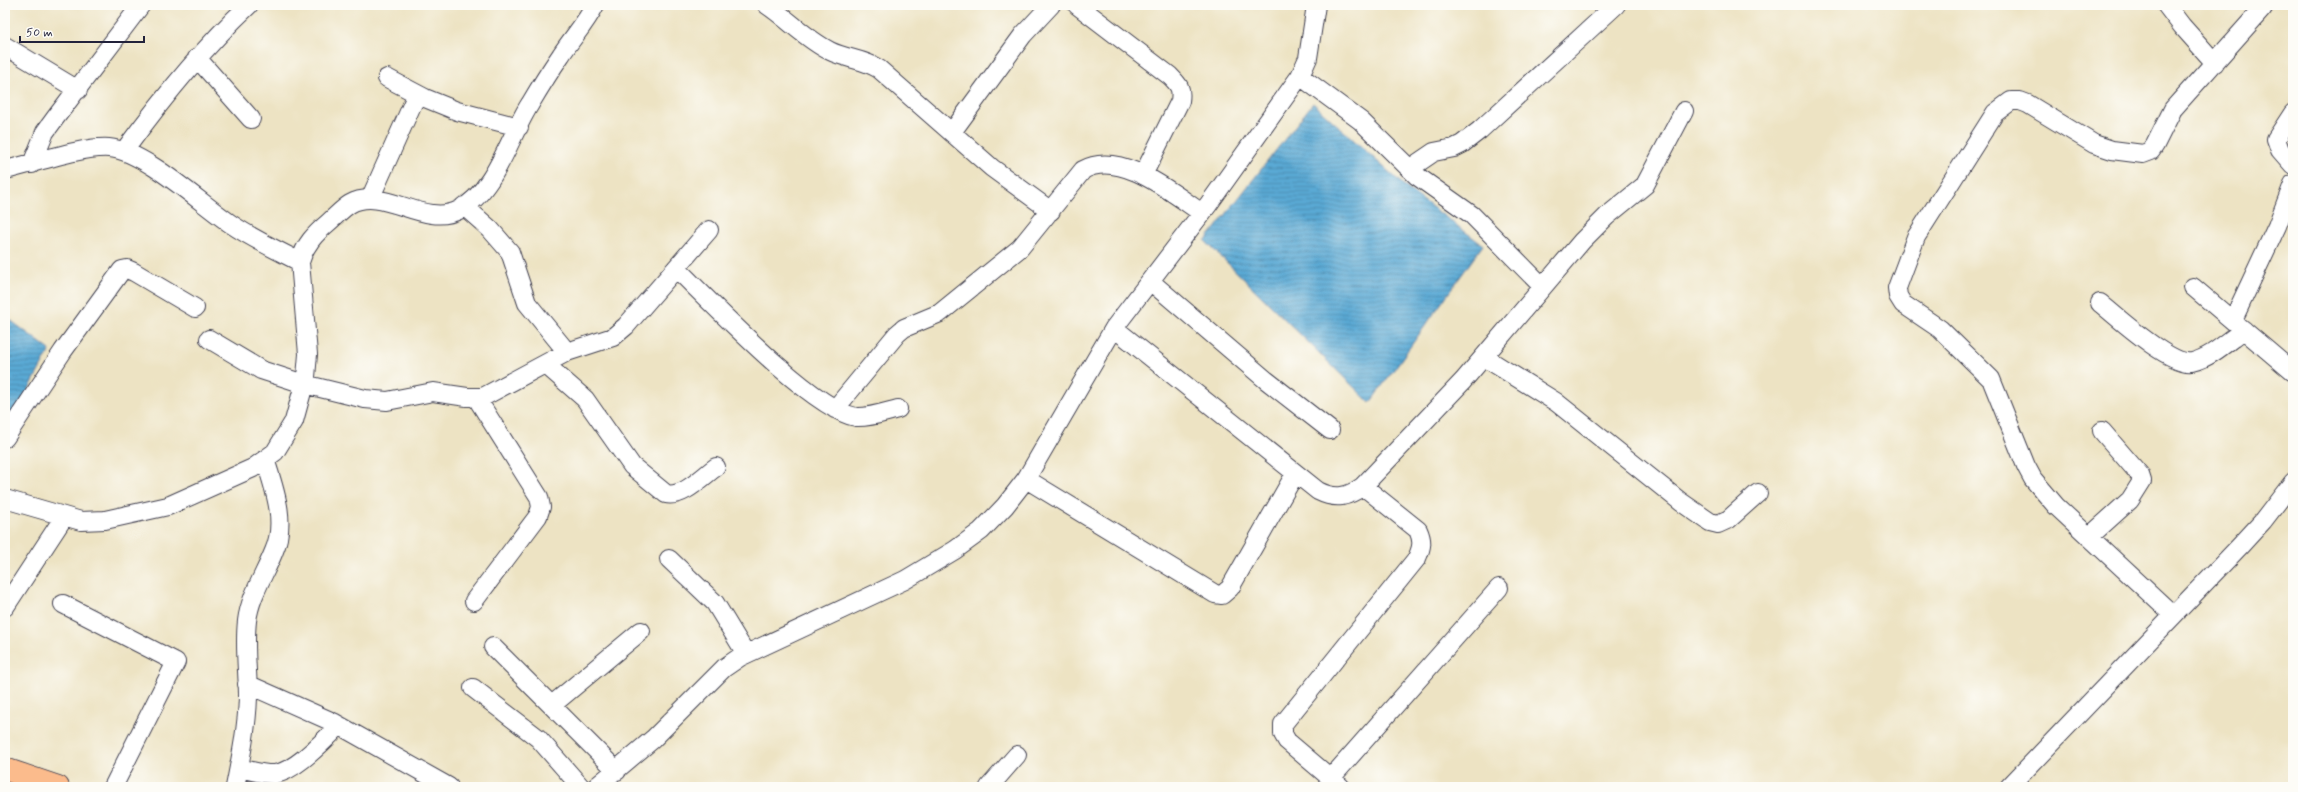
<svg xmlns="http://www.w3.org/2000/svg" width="2298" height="792" font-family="Mynerve,sans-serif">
<defs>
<pattern id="water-rules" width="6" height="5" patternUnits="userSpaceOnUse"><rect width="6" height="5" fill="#5aa9d4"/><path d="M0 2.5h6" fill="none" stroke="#4a89ad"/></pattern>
</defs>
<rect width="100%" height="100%" fill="#fdfcf7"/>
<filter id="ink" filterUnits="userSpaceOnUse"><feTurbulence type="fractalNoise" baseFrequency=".025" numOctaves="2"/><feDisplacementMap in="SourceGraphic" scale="8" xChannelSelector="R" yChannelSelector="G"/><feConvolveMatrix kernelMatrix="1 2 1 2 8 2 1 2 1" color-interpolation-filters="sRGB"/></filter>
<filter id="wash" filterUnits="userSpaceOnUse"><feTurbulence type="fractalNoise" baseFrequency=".012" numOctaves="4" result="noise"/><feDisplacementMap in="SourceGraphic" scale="16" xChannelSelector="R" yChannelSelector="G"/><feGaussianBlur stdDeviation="0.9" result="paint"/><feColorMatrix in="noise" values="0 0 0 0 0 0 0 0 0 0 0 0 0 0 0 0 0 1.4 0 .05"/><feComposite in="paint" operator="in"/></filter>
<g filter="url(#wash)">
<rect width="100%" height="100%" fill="#ede3c3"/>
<!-- water -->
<path fill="url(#water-rules)" stroke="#3e6688" d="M1313,103L1408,189L1483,245L1370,403L1205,241Z
M5,316L50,350L21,404L5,428Z"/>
</g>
<g filter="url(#ink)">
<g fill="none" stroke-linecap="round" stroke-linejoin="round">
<!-- minor casing -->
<g stroke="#403f4f" stroke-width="20">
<path id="minor" d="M767,5C788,19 807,40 830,51C846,59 864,59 879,69L992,168L1051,211
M1077,5L1170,76C1179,85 1182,88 1180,101L1143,175
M2166,5L2182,26L2215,63
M5,46L78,90
M197,58L251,119
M1300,76L1361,121L1417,176L1472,215L1543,287
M387,78L425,98L457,111L519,127
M2293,113L2276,139L2280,150L2293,165
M952,132L1023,35L1051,5
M124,151C162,99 202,49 249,5
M32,164L45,132L56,117L141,5
M1409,169L1434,152L1454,148L1462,144L1480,130L1616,5
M5,170C32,164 83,146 109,148C145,151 200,203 231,224C253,239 277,250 300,262
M370,199L417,94
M464,206L490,229L510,252L527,303L567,352
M676,268C711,302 813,410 856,417C869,418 886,412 898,409
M1150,281L1266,380L1330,430
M2193,287L2293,372
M2100,303C2118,318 2171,366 2192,362C2211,358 2229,340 2244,330
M2233,320L2277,226L2293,184
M1114,328L1318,491C1336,500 1348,497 1363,486L1463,381L1582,241L1607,216L1645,185L1684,111
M209,339L261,370L304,384L365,399L387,401L433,392L467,397H483L567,352L613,337L626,326L709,230
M1484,357L1556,402L1681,502L1710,522L1718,524L1729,519L1758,493
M545,364L585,399L632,466L666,494C683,498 703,476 716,467
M835,409L897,334L904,328L940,313L1020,248L1083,170C1120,149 1172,193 1202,213
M5,438L63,351L122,270L127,269L134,272L195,308
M1026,479L1215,594L1222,595L1230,588L1295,474
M5,499L81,521L105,520L168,506L253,468L275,452L294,421L306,377L308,354L300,262C305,244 315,234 329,222C336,216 343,208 350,204C383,185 424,228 459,210C495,192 510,135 530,104C540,87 550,71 561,55C572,38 586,23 595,5
M2089,537L2130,500L2142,481L2140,475L2102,431
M669,559L715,603L746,654
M474,601L538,516L541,507L539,497L476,397
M63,604L176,662L113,787
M5,607L64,517
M2173,615L2056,506L2033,479L2026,466L1991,379L1940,329L1903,304L1898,296L1897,288L1916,237L1995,113L2011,101H2020L2028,104L2094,144L2112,150L2143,154L2151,151L2155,145L2173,109L2263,8
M493,647L617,771
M247,684L335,723L449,787
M473,688L538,738L581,787
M552,705L641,631
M239,768C249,770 265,775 275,774C296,771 324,740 339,726
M1331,778L1499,588
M235,787C241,757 247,728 248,697C248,672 244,647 247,621C250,596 265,574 274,551C287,521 274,488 265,459
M596,787L653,739L724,668L740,657L905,580L955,550L981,531L1005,506L1026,479L1114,328L1208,205L1300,76L1308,58L1316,5
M989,787L1017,755
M1341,787L1287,741L1283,734V724L1417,558C1422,547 1423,541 1418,530L1363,486
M2009,787L2240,546L2263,521L2293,482"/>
</g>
<!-- major casing -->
<g stroke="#403f4f" stroke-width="24">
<path id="major" d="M5,769L58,787"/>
</g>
<!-- minor -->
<use href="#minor" stroke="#fff" stroke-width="18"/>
<!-- major -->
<use href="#major" stroke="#fbbb8c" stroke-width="22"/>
</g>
</g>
<!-- margin -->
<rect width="2298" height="792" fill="none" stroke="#fdfcf7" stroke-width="20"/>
<!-- scale -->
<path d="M20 36v6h124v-6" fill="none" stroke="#22223b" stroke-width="2"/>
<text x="26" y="36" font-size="12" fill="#22223b" stroke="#fdfcf7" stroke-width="3" paint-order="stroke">50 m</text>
</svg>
